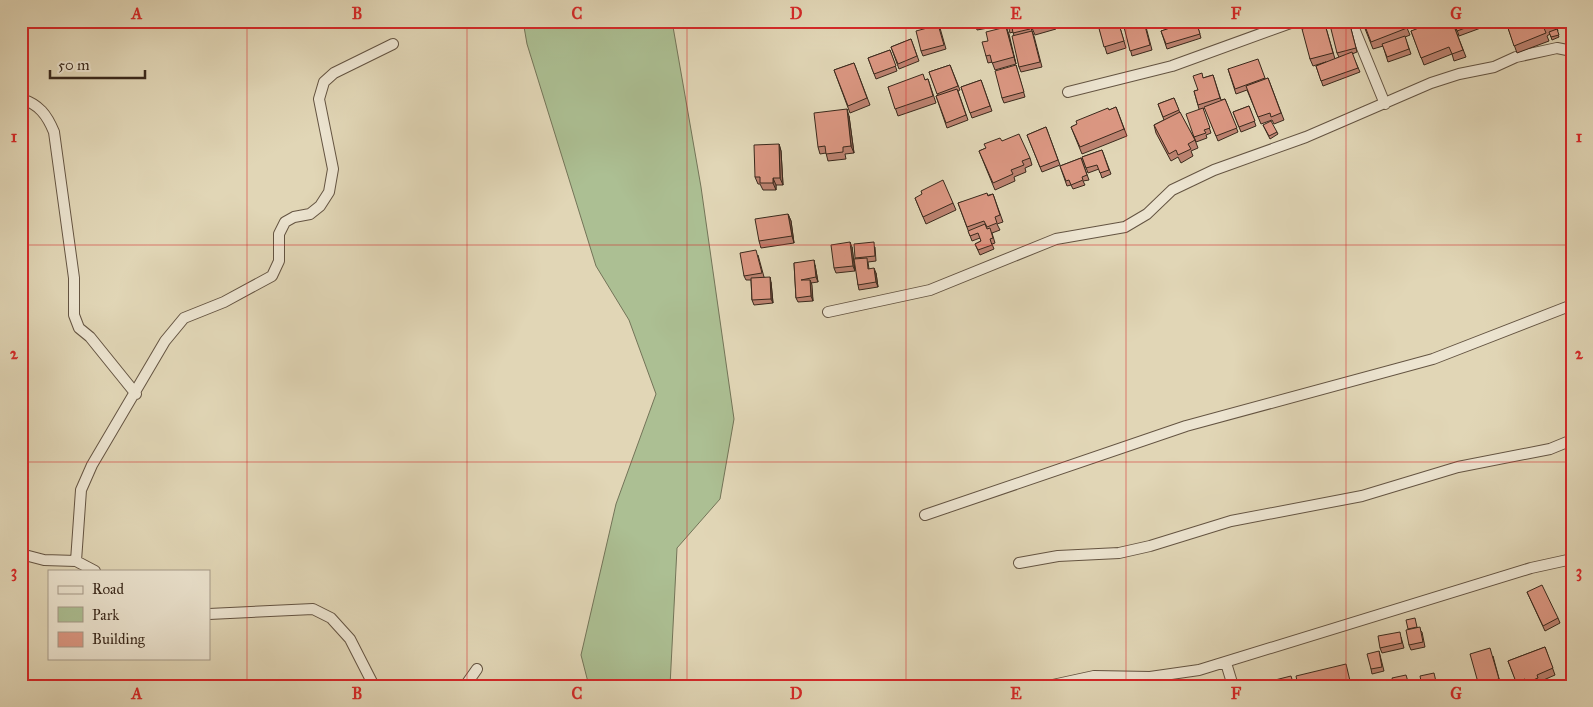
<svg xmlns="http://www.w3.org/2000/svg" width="1593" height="707" font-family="'IM FELL Great Primer',serif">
<rect width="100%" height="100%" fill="#e1d6b6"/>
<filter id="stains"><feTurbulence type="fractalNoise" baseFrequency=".004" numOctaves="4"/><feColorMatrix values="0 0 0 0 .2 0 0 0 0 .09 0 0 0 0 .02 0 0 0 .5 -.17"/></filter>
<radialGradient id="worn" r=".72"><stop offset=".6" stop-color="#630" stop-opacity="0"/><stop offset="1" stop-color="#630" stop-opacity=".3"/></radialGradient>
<!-- green -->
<path fill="#acbf93" stroke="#737458" d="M523,21H672L701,187L734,419L720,499L677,548L670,686H589L581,655L616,504L656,394L629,320L596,266L527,44Z"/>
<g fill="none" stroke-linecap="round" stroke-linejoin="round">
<!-- street casing -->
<g stroke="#645442" stroke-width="12">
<path id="street" d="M1351,21L1385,104
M1068,92L1172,66L1296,21
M21,99C39,104 47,115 54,132L74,278V315L79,328L90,337L136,394
M828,312L930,290L1056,239L1125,227L1147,214L1172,190L1214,170L1306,137L1431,83L1459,74L1494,67L1516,57L1557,48L1572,51
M925,515L1186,426L1433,359L1572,305
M21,554L44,560L76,561L95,571
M76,561L81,490L92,465L165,341L184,318L224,302L272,276L279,261V234L285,222L294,217L310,214L320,206L329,192L333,169L319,99L324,82L334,73L393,44
M1019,563L1058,556L1119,553L1150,546L1231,521L1362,496L1458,467L1550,449L1572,440
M209,614L313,609L331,618L350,639L374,686
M1226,663L1233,686
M1094,676L1097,686
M465,686L477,669
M1048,686L1094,676L1150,677L1199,670L1531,568L1572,559"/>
</g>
<!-- street -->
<use href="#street" stroke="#ece4d0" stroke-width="10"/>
</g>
<!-- wall -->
<path fill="#bc8270" stroke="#3a291c" d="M938,21L946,49L923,56L921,51Z
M974,21H1005V25L977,30Z
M1007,21H1029L1032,31L1034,36L1042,67L1021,72L1019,67L1014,36L1013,32L1010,33Z
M1054,21L1056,29L1035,35L1032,28Z
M1056,21H1073L1058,25Z
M1097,21H1118L1126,48L1107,54Z
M1123,21H1142L1146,27L1152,50L1132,56Z
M1171,21H1188L1172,25Z
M1196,21L1201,38L1167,49L1161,31Z
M1324,21L1335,59L1339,57L1337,53L1349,21L1357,52L1352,54L1360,72L1323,86L1316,66L1326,62L1313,66L1310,59L1315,26Z
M1362,21L1407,28L1410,35L1405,37L1411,54L1388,62L1383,46L1373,49Z
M1409,21H1429L1412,28Z
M1452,21L1466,57L1454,61L1452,54L1424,65L1411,31Z
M1454,21H1496L1497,22L1459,36Z
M1517,21H1563L1556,24L1558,31L1557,32L1559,37L1552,40L1550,34L1547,36L1549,41L1517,53L1507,25Z
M1006,27L1016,64L995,70L992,62L988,63L986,56L988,41Z
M911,39L919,61L899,69L891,47Z
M890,50L897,71L876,79L868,58Z
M854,63L870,105L850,113L834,70Z
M950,65L960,90L958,91L968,120L947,128L936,96L938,95L929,72Z
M1016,65L1025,97L1004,103L1002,98Z
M1228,69L1265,79L1268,78L1284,120L1274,124L1272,120L1261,124L1247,90L1236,94Z
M1213,75L1221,100L1225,99L1238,132L1218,141L1205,108L1203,109L1211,133L1206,135L1207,138L1196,142L1194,137L1199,109L1194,91L1198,90L1203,78Z
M928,79L936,103L898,116L888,87Z
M981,80L992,111L972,118L961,87Z
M1174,98L1180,113L1195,140L1198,148L1191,151L1193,156L1181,163L1178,157L1171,161L1156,133L1154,125L1164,120L1158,104Z
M1249,106L1256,126L1241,132L1233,112Z
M1116,107L1127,136L1082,154L1071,127Z
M849,116L854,153L845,154L846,159L828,161L826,153L820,154L818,147Z
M1263,125L1277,132L1278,134L1270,139Z
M1046,127L1060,165L1042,172L1027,135Z
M1002,141L1030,158L1032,165L1025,168L1026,172L1014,177L1015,181L995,190L979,151Z
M779,144L781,151L783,185H776V190H763L760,184H758L755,177Z
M1102,150L1111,174L1102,178L1099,169L1088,173L1082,157Z
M1081,158L1089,180L1083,181L1085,185L1073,189L1071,185L1067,186L1060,166Z
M993,194L1003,222L997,224L1000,230L992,233L995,243L992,244L994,249L980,255L975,244L981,241L980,238L972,241L958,203Z
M915,198L953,203L956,210L926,224Z
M788,214L791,221L794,243L761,248L759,241Z
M852,247L855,271L836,273L834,268Z
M875,247L876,261L868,262L869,269L876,273L878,287L859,290L858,285L855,258Z
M758,255L764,277L771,282L773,303L754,305L752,300L751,280H746L744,276Z
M794,263L815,265L818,282L811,283L813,301L798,302L796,298Z
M1527,592L1558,618L1560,623L1545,631Z
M1417,627L1422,632L1425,647L1411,650L1409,645Z
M1401,637L1404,648L1382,653L1380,648Z
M1545,647L1555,675L1539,682L1541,685L1539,686H1518L1508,661Z
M1379,651L1384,671L1372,674L1371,669Z
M1493,656L1501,686H1479Z"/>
<!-- shaded-wall -->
<path fill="#996a5b" stroke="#3a291c" d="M1006,27L1009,34L1016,64L1014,57Z
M847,109L849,116L854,153L851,146Z
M779,144L781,151L783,185L780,178Z
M773,178L776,185V190L773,183Z
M788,214L791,221L794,243L792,236Z
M850,242L852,247L855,271L853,266Z
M814,260L815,265L818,282L816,277Z
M874,268L876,273L878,287L876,282Z
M770,277L771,282L773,303L771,299Z
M810,280L812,285L813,301L811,296Z"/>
<!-- building -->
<path fill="#db9782" stroke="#3a291c" d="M930,21H937L944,45L921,51L916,31L931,27Z
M974,21H986L974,23Z
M1007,21H1028L1030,29L1013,33L1012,27L1009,28Z
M1031,21H1053L1054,22L1032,28Z
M1097,21H1118L1124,41L1104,47Z
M1123,21H1136L1124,24Z
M1191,21H1196L1200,34L1166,44L1161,31Z
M1319,21H1324L1333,53L1310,59L1302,29L1315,26L1314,22Z
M1329,21H1349L1356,48L1337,53Z
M1363,21H1405L1407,28L1371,42Z
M1437,21H1452L1463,50L1452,54L1449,47L1421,58L1411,31Z
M1454,21H1484L1457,31Z
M1517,21H1555L1556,24L1544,28L1546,33L1514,46L1507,25Z
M1144,22L1150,45L1130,51L1124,27Z
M1006,27L1014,57L992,63L990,55L986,56L982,42L988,41L986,32Z
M1557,29L1559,35L1551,37L1549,32Z
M1032,31L1040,62L1019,67L1012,36Z
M1405,36L1409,49L1387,57L1382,44Z
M911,39L917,56L898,64L891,47Z
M890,50L896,66L874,74L868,58Z
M1352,52L1358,68L1321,81L1316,66Z
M1258,59L1265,78L1235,89L1228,69Z
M854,63L867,98L848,106L834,70Z
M950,65L958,86L937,94L929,72Z
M1016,65L1024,92L1002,98L995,71Z
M1202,73L1203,78L1213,75L1220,98L1198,105L1194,91L1198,90L1193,76Z
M923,74L925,80L928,79L933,96L895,109L888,87Z
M1268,78L1281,113L1271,117L1270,113L1258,117L1246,86Z
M981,80L990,106L970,113L961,87Z
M957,89L966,115L946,123L936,96Z
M1174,98L1179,110L1163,117L1158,104Z
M1225,99L1237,128L1216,136L1204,107Z
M1249,106L1255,121L1239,127L1233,112Z
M1116,107L1124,129L1080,147L1071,127L1077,124L1076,121L1108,108L1109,110Z
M1203,108L1210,128L1204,130L1206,133L1194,137L1186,114Z
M847,109L851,146L843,147V152L826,154L825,146L818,147L814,113Z
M1180,112L1195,140L1188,144L1191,149L1178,155L1176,150L1169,154L1154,125Z
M1271,121L1277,132L1269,136L1263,125Z
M1046,127L1058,160L1040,167L1027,135Z
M1019,134L1030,158L1022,161L1024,165L1011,170L1013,174L993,183L979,151L986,148L984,144L1000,138L1002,141Z
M779,144L780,178H773V183H760V177H755L754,145Z
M1102,150L1109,170L1100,173L1097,165L1086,168L1082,157Z
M1081,158L1087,175L1082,177L1083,180L1071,185L1069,180L1066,181L1060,166Z
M943,180L953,203L923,217L915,198L922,194L921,191Z
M987,193L988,196L993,194L1000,215L995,217L997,223L987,227L984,221L967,227L958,203Z
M788,214L792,236L759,241L755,219Z
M985,224L987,229L990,228L993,238L990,239L992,245L978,250L975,244L981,241L978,233L970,236L968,231Z
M850,242L853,266L834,268L831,245Z
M874,242L875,256L855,258L854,244Z
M756,250L762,273L744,276L740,253Z
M867,258L868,269L874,268L876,282L858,285L854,259Z
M814,260L816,277L801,280H810L811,296L796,298L794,263Z
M770,277L771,299L752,300L751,278Z
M1542,585L1558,618L1543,626L1527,592Z
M1415,618L1417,627L1408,629L1406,620Z
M1420,627L1423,642L1409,645L1406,630Z
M1400,632L1402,643L1380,648L1378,636Z
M1545,647L1553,668L1537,675L1538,678L1526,683L1525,679L1516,682L1508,661Z
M1490,648L1499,679L1491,681L1492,684L1486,686H1479L1470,654Z
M1379,651L1382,667L1371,669L1367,654Z
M1346,664L1351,685L1348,686H1298L1296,676Z
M1434,673L1437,686H1422L1420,676Z
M1406,675L1409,685L1413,684L1414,686H1394L1392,678Z
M1291,676L1294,686H1269L1277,684L1275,680Z"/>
<!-- grid -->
<path fill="none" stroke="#d62828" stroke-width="1" stroke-opacity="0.55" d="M247,21V686M467,21V686M687,21V686M906,21V686M1126,21V686M1346,21V686M21,245H1572M21,462H1572"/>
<!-- margin -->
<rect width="1593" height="707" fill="none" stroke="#e1d6b6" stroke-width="55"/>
<!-- legend -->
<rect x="48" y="570" width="162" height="90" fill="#ece4d0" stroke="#a59988"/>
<rect x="58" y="586" width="25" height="8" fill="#ece4d0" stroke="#a59988"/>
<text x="92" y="594" font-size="15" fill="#3a291c">Road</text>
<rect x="58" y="607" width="25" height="15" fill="#acbf93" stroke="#a59988"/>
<text x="92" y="620" font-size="15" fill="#3a291c">Park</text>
<rect x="58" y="632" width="25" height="15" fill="#db9782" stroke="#a59988"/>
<text x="92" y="644" font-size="15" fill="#3a291c">Building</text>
<!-- scale -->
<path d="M50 70v8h95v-8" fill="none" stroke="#3a291c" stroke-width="2.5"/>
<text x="58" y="70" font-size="15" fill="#3a291c" stroke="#ece4d0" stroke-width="4" paint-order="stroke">50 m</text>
<rect x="28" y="28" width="1538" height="652" fill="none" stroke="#d62828" stroke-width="2"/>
<g font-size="16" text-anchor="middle" font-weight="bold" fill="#d62828">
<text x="137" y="19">A</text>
<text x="357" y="19">B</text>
<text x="577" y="19">C</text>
<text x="796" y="19">D</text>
<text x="1016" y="19">E</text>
<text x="1236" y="19">F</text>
<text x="1456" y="19">G</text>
<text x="14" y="142">1</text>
<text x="1579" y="142">1</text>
<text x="14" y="359">2</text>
<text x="1579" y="359">2</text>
<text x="14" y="577">3</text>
<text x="1579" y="577">3</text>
<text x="137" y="699">A</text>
<text x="357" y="699">B</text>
<text x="577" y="699">C</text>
<text x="796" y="699">D</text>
<text x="1016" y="699">E</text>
<text x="1236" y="699">F</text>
<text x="1456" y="699">G</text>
</g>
<rect width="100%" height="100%" filter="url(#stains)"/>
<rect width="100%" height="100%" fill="url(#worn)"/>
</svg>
